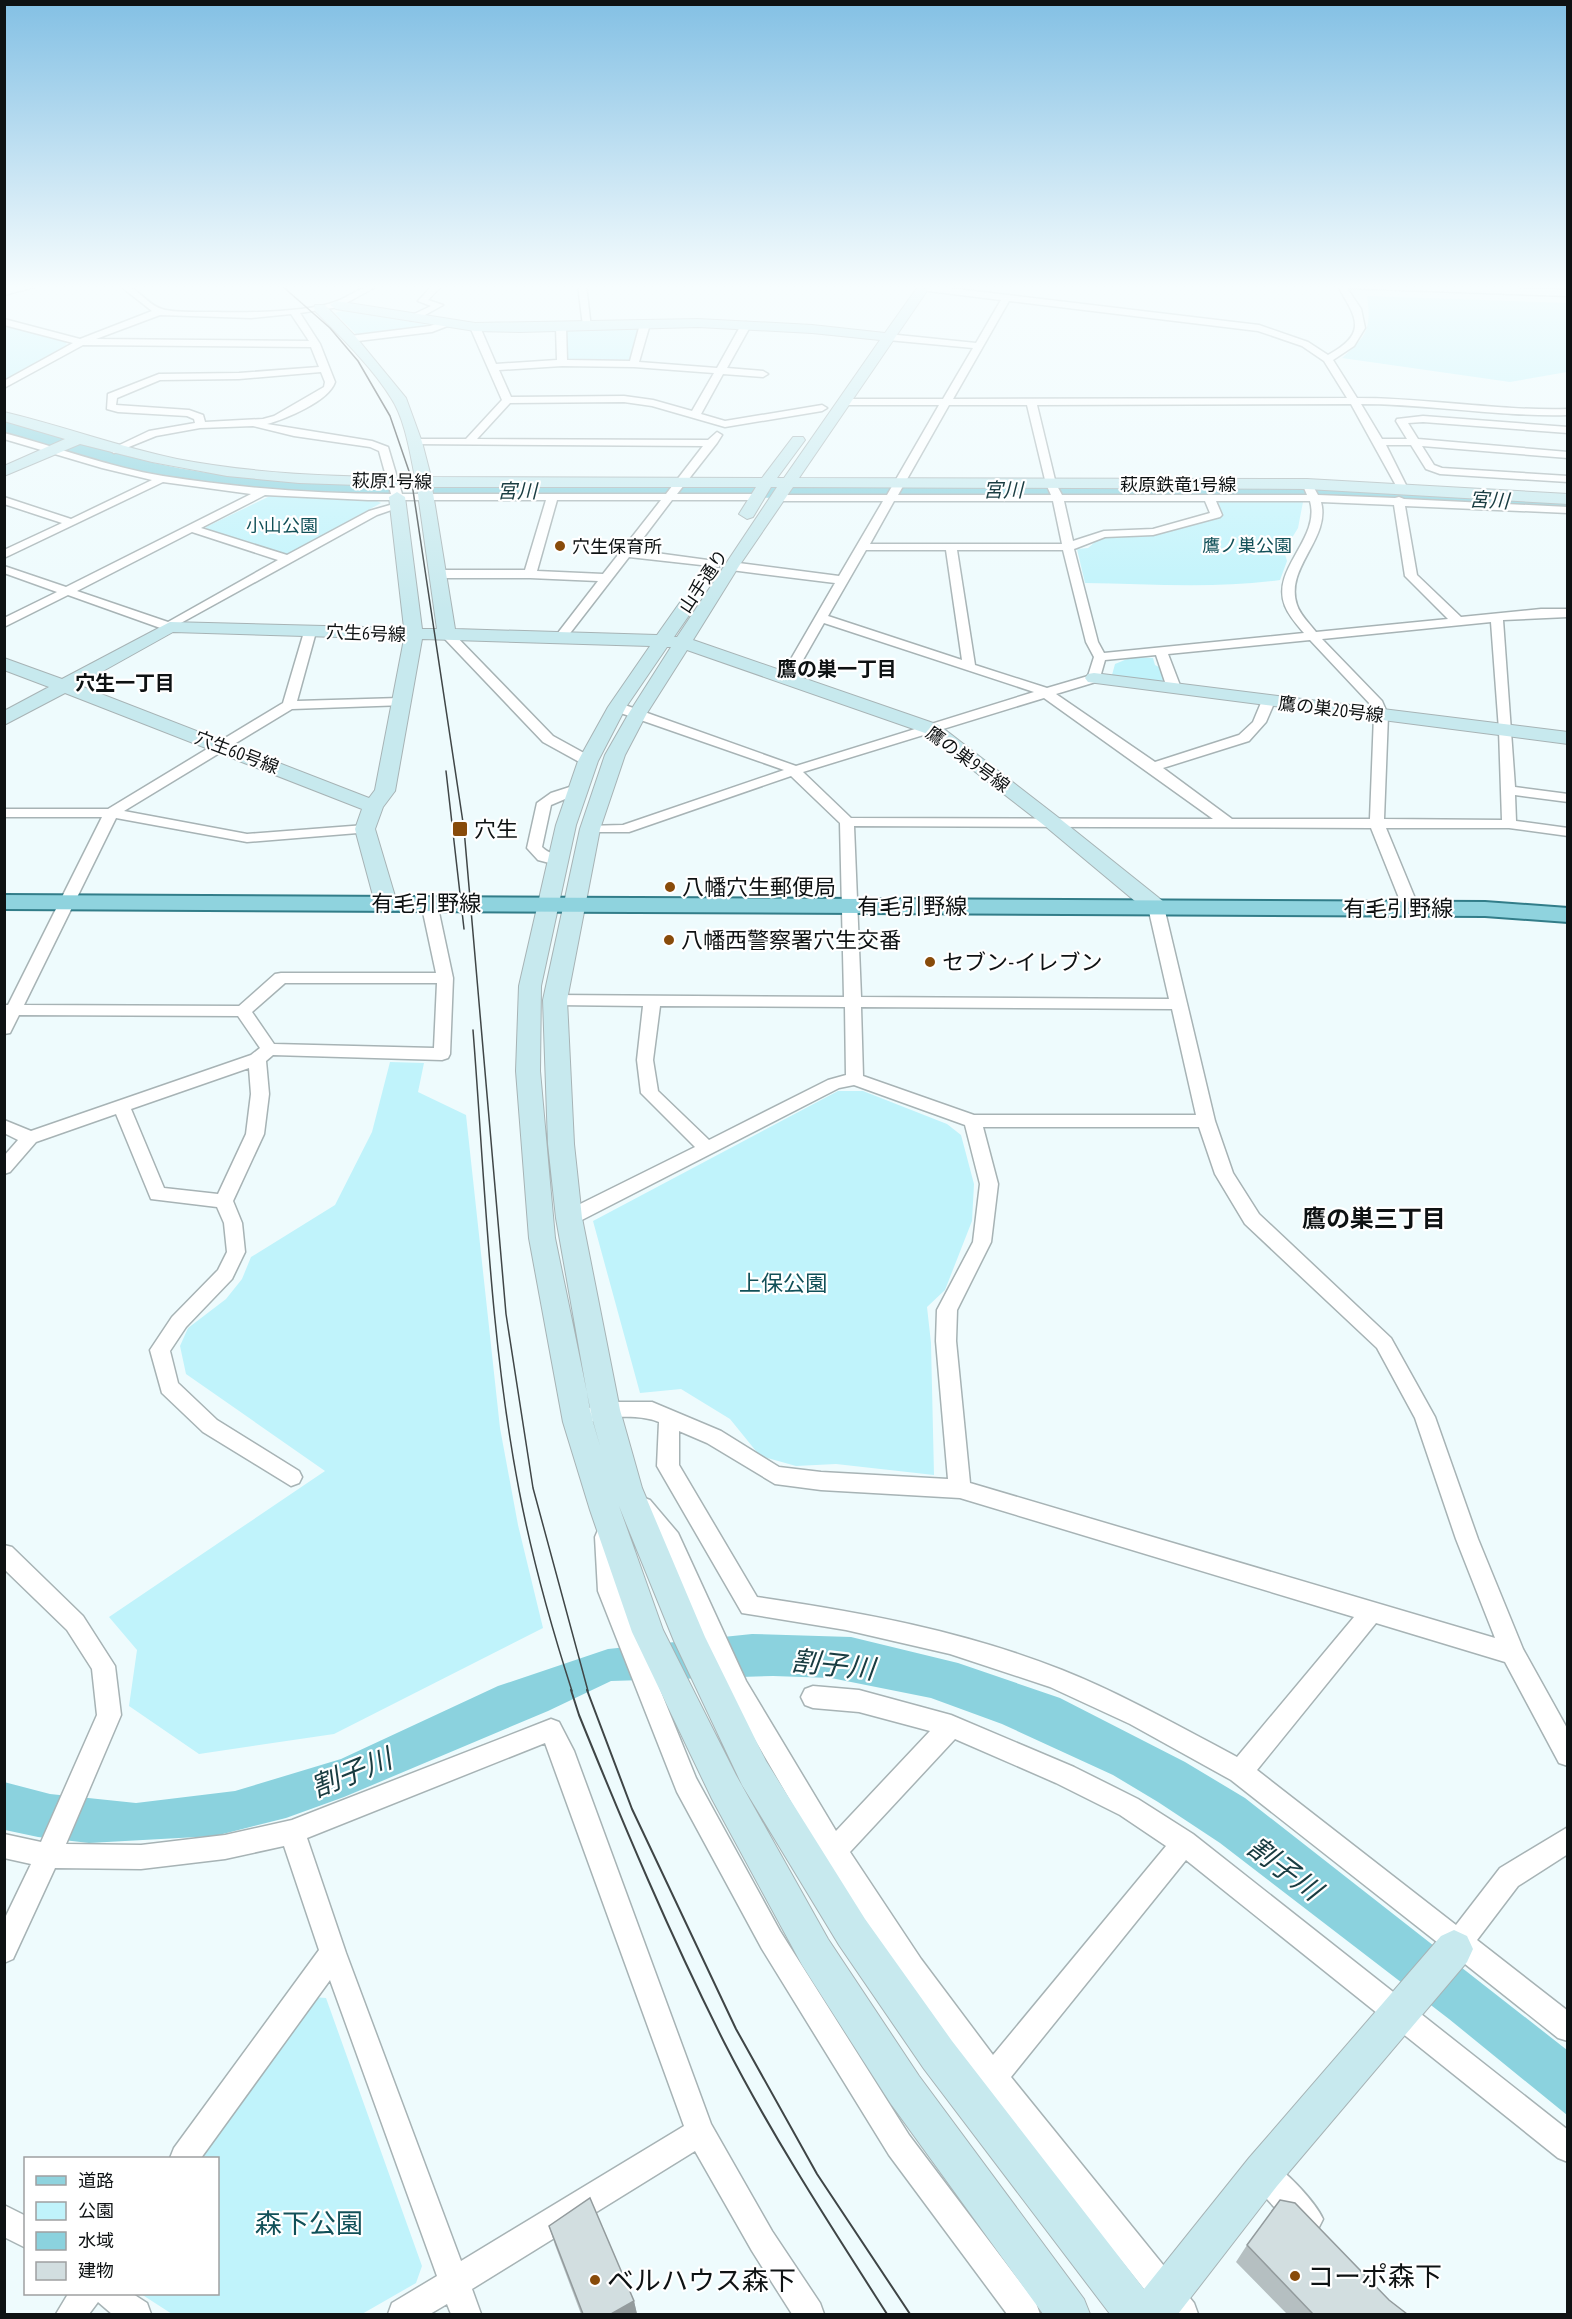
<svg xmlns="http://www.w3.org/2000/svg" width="1572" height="2319" font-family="'PT Sans Narrow','Noto Sans JP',sans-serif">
<rect width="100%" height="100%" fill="#eefbfd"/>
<!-- green -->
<path fill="#c0f3fb" d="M1367,296L1567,303V372L1510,382L1342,358C1366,337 1372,329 1367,296Z
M346,310L428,325L431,326L357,335L335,313Z
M4,325L66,342L67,346L5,380Z
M567,328H641L629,362L566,361Z
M270,496L375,500L381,503L289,554L283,555L206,530V527Z
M1218,501L1303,502L1298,528L1284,551L1287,561L1280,580C1216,589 1149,584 1085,583L1077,549L1088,548L1102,536L1153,535L1221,517Z
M1132,657L1153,658L1155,665L1163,669L1167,684L1112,675L1115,664Z
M390,1062L424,1063L418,1092L466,1115L500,1428L518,1525L543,1628L334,1734L199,1754L129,1706L137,1650L109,1617L325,1471L186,1374L180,1346L188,1328L226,1299L242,1279L251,1257L335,1205L372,1132Z
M838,1091H863L947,1124L961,1135L974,1184L972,1221L945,1290L927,1307L931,1343L934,1475L836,1464L796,1466L760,1456L730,1419L681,1389L640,1393L593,1221Z
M313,1997L326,1998L422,2266L416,2283L362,2314H172L141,2294H218V2158H199Z"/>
<!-- water -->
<path fill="#8bd2de" d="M752,1634L851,1637L958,1663L1060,1698L1185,1762L1245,1798L1567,2050V2115L1449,2019L1220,1843L1158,1802L1113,1775L1002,1724L931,1698L831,1678L773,1676L611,1681L548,1711L344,1797L286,1818L215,1836L89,1843L38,1837L5,1830L4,1782L50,1794L136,1803L235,1791L341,1759L498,1686L608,1649Z"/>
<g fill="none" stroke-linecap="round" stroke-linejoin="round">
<!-- river -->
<path fill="#8bd2de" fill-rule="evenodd" d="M4,421C55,433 103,451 154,463C230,480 307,483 385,484L393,486L396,491L393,496L385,498C324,497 263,495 203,486C135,475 70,454 4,434Z
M1319,483L1568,498V512L1319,497L439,498L431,496L428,491L431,486L439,484Z"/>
<!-- street casing -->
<g stroke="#a7b3b5" stroke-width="3">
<path id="street" d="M24,285H42L4,295V289Z
M119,285C138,285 145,304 162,309C172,313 205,312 217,312C248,313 304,312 332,303C349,298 361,285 379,285L339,307L300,313L320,344L335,382C329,401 286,419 267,424L372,441L388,447L402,494H666L703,446L411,444V440L415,439H466L502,400L470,327L475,324L480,327L496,364L557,360L556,327L561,324L566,327L567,360L630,361L640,324L645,321L650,324L639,362L717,368L741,325L746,322L751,325L727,368L763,371L768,374L763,377L723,374L701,414L725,421L822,405L827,408L822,411L725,427L652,406L624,402L510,403L477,439L708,440L717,432L722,435L717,443L677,494H757L763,497L757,500H672L634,550L715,561L719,563V567L629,557L564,641L560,642L554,638L598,581L530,578H437L431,574L437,570H525L546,500H368L265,495L201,528L287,555L369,511L397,503L403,506L377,515L179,624L174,630H166L68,595L4,627V618L57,592L4,573V566L66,587L251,494L163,482L4,558V550L62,523L4,504V497L71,519L152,480L102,468L4,439V433C57,447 109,467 163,476C238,488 315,494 391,494L379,451L370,447L294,436L253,426L200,428L156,436L114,453L109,450L149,431L195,423L194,419L187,416L118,412L107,409L108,394L159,374L239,373L319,367L311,347L83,345L4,388V381L73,343L4,325V319L80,339L152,311ZM291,314L309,341L96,339L160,315L251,318ZM562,366L634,367L714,373L692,411L653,400L624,396L511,397L499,370ZM321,372L325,382L324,387L274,416L263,419L205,422L203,415L189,410L116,405L117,398L160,380L239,379ZM557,500H661L603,574L537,571ZM192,532L278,560L168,622L77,591Z
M433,285H442L428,300L443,305L416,320H410V316L431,306L418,301Z
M578,285H586L591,328L583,326Z
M923,285L1259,325L1308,342L1328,355C1369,333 1356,317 1337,285H1423L1568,290V296L1347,288L1361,309L1365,328L1354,346L1333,360L1357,398C1428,398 1497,411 1568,409V415C1498,417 1430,404 1361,404L1382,439H1407L1396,421L1397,419L1423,416L1568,427V433L1423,422L1408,423L1418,439L1568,452V458L1422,446L1434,465L1442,468L1568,476V482L1440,474L1426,469L1411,445H1386L1408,489L1407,491H1399L1351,404L1037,405L1056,484L1062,495H1307L1304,488L1309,485L1313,486L1318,495L1395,498L1399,497L1404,499L1568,507V513L1405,506L1417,575L1461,617L1541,609H1568V617L1503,620L1515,787L1568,794V802L1515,795L1516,821L1568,828V836L1509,828H1386L1419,908L1411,913L1403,908L1371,828L854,826L861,997L1169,999L1148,907L1156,902L1164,907L1215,1121L1233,1173L1259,1214L1391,1338L1435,1417L1478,1539L1523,1649L1568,1730V1766L1559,1763L1505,1662L1376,1623L1257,1770L1456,1925L1500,1868L1568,1827V1854L1518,1886L1477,1940L1568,2011V2041L1558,2038L1460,1960L1454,1962L1445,1958L1441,1949L1442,1946L1231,1780L1130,1724L1050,1687L950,1654L846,1630L742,1613L657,1466L659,1422C645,1416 623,1416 608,1418C600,1420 597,1423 589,1420L586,1414L589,1408L605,1402H652L721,1431L779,1467L821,1472L948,1479L936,1341L937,1310L973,1242L980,1184L965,1125L854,1085L839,1088L576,1223L569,1225L562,1223L560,1218L562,1213L695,1147L641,1093L637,1060L643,1006L555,1005L549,1004L547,1000L549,996L555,995L844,997L840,823L791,776L629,832H585L583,829L585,826L623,825L784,770L612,710L610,707L612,704H622L796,766L1034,692L824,623L791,681H781L780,678L835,583L731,570L725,566L731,562L839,576L883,501H778L772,498L778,495H887L939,405H845L840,402L845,399H943L973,348L888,340L883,337L888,334L976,343L1001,300L920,290V286ZM1009,301L1258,331L1302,346L1324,361L1347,398L953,399ZM949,405H1027L1046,484L1051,495H898ZM894,501H1053L1062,544H870ZM1064,501H1205L1210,513L1153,529L1104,531L1073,541ZM1216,501H1310C1321,539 1270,569 1285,606C1289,616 1297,625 1304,633L1104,653L1098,642L1074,549L1105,537L1153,535L1220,517L1222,515ZM1321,502L1394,505L1405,576L1448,619L1316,632C1310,624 1300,615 1297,605C1284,568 1331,539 1321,502ZM866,550H946L962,660L828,616ZM957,550H1063L1086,642L1094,657L1088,676L1047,688L975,665ZM1491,622L1499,730L1502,820L1384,819L1388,715L1382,701L1322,639ZM1310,640L1371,705L1374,715L1370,819H1232L1163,768L1249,741L1266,722L1275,701L1273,698H1263L1253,722L1239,735L1155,762L1056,694L1099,681L1105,660L1156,655L1167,688L1174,692L1181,688L1168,654ZM1044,698L1213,819L851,818L803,772ZM660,1006L845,1007L846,1075L828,1080L709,1140L658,1091L653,1060ZM861,1007L1172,1009L1196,1115H974L863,1076ZM983,1127H1199L1215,1174L1245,1224L1377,1348L1415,1418L1456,1539L1495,1638L970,1483L956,1341L957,1310L991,1242L998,1184ZM679,1431L707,1443L775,1484L821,1490L960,1498L1354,1617L1237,1757C1179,1726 1122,1694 1062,1670C964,1631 860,1612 757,1597L679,1465Z
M447,320L450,321V325L432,332L350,342L345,339L350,336L430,326Z
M310,628L316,632L297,701L400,698L405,699L407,702L405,705L292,709L124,811L247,834L365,825L370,826L372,829L370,832L247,842L116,818L24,1005L239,1006L275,974L281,973H436L421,903L429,898L437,903L453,978L450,1054L448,1058L442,1060L273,1055L266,1061L269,1094L264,1134L233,1201L242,1223L245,1252L232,1279L186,1327L170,1351L178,1383L217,1420L299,1471L302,1477L299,1483L291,1486L203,1432L162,1393L150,1350L172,1317L218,1270L227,1252L224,1223L217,1207L151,1199L116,1114L36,1142L10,1172L4,1174V1156L18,1140L4,1133V1120L31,1131L251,1055L260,1048L238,1016L19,1015L10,1033L4,1034V1005H8L102,817H4V809H108L283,703L304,632ZM285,983H437L434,1048L274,1044L252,1012ZM249,1068L251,1094L246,1134L218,1194L164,1188L131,1109Z
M447,630L451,631L553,736L593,758L595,761L593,764H583L543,742L443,637L441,634L443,631Z
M579,784L586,788L584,791L551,805L542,847C548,854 560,854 564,861L557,865L538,860L527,848L537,803L551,793Z
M642,1497L650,1500L678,1533L746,1681L836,1831L930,1731L859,1712L813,1708L805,1705L801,1697L805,1689L813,1686L859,1690L951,1715L1074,1767L1138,1799L1193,1834L1568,2130V2162L1558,2158L1186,1860L1011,2077L1194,2303L1198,2314H1164L983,2087L903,1977L825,1860L730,1697L693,1619L661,1546L631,1506L634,1500ZM955,1739L1056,1783L1120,1815L1166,1846L993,2055L921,1959L850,1852Z
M606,1528L614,1530L617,1537L620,1591L696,1778L780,1931L909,2135L1036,2303L1040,2314H1007L889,2155L762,1949L677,1792L598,1591L595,1537L598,1530Z
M4,1545L12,1547L83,1616L115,1666L121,1715L66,1844L141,1845L225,1835L292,1820L551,1719L559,1722L574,1751L711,2124L772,2231L820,2303L824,2314H792L752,2251L695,2151L472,2289L481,2314H451L447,2304L430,2314H388L392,2303L437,2276L330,1980L201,2158H170L174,2148L319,1950L284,1846L225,1859L141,1869L55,1868L13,1959L4,1963V1920L31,1864L4,1858V1834L41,1842L97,1715L92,1669L67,1630L4,1569ZM545,1743L684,2126L461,2261L346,1953L307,1838Z
M1263,2158C1281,2165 1315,2201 1323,2219L1318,2229L1308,2234C1290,2226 1256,2191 1249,2172L1253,2162Z
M4,2205L26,2216V2248L4,2237Z
M68,2294H133L147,2303L151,2314H112L98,2302L89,2314H56Z"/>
</g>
<!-- secondary casing -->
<g stroke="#a7b3b5" stroke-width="2">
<path id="secondary" d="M919,285H931L799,478L1307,479L1568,494V504L1307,489L793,487L739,566L693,640L939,725L1059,818L1164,902L1167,907L1164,912L1156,914L1148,912L1045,826L925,733L687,650L647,713L625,755L600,829L567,1000L574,1144L582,1218L620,1410L642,1488L705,1637L766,1761L865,1919L952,2041L1144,2289L1249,2158L1441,1936L1454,1930L1467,1936L1473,1949L1467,1962L1277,2186L1178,2314H1110L924,2069L839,1945L742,1785L674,1641L619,1506L663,1630L736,1775L828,1939L919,2076L1084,2299L1090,2314H1043L891,2104L802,1965L712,1799L632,1632L590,1510L563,1422L529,1238L516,1071L519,986L556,825L578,761L608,707L650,646L422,639L395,791L383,807L375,829L397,903L394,908L386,909L378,908L375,903L355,829L362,809L65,693L4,725V711L49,687L4,670V658L62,679L170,622L404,628L389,497L397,492L405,497L422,629H437L417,487L299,483L227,476L152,462L80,444L4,476V466L65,439L4,421V412C63,426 119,447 177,459C255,474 336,477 415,477C410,453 405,419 391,398C373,368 340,336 315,311L314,308L315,305H325L355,336L406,398L422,442L431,477L762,478L793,437H803L805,440L777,478H784L880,340L812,333L698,327L520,332L475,331L336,309L330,305L336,301L475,323L698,319L812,325L885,333ZM432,487H756L739,514L747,519L753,517L771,487H777L677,637H674L696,605L693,601H681L657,635L455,629ZM173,632L404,639L375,790L369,798L78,685ZM667,647H671L629,713L605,755L580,829L543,1000L548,1144L556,1218L590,1410L600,1446L593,1422L555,1238L540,1071L541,986L576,825L598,761L626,707Z
M1094,673L1568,732V744L1088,682L1085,678L1088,674Z"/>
</g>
<!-- primary casing -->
<g stroke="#327d89" stroke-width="4">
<path id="primary" d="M4,895L1485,902L1568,908V922L1485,916L4,909Z"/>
</g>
<!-- street -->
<use href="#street" fill="#fff" fill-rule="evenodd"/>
<!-- secondary -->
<use href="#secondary" fill="#c7e9ee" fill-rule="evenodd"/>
<!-- primary -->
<use href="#primary" fill="#8fd3de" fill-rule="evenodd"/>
<!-- tram-far1 -->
<path stroke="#3f4546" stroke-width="1.5" d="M281,285L330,328L358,361L390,416L411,477L464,829L506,1314L533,1488L588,1691
M446,771L464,929
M473,1030C485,1183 490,1339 519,1490C532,1558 551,1626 572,1691"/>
<!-- tram -->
<path stroke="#3f4546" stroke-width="2" d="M571,1690L579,1715C624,1826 670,1935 724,2042C772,2136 830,2225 887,2314
M587,1690L632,1809L736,2029L817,2174L910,2314"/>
</g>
<!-- wall -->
<path fill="#b5bfc1" d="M549,2226L634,2301L637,2314H581L555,2245Z
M1247,2245L1389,2300L1407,2314H1287L1236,2262Z"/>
<!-- shaded-wall -->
<path fill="#939b9d" d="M634,2301L637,2314H611Z"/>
<!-- building -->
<path fill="#d2dee0" stroke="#939b9d" stroke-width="1.5" d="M590,2198L634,2301L611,2314H583L549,2226Z
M1280,2200L1295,2203L1389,2300L1407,2314H1313L1247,2245Z"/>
<!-- sky -->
<linearGradient id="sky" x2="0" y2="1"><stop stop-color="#83c0e4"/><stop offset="0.47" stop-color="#f7fdfe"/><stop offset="1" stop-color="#f7fdfe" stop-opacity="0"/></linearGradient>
<rect width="1572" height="610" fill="url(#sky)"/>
<!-- markers -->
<g fill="#884b0a" stroke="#fff" stroke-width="2">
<circle cx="560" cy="546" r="6"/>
<rect x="452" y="821" width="16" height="16" rx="3"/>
<circle cx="670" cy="887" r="6"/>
<circle cx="669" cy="940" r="6"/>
<circle cx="930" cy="962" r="6"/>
<circle cx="1295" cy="2276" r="6"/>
<circle cx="595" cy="2280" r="6"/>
</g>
<g text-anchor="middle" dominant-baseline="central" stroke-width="4.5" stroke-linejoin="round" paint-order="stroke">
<!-- far-street labels -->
<g font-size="18" fill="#0e1213" stroke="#fff">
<text transform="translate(392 481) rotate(1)">萩原1号線</text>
<text x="1178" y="484">萩原鉄竜1号線</text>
<text transform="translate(703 581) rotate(-56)">山手通り</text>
<text transform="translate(366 633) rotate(2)">穴生6号線</text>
<text transform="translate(1331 709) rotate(7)">鷹の巣20号線</text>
<text transform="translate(237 752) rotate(21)">穴生60号線</text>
<text transform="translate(968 759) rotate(36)">鷹の巣9号線</text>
</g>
<!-- far-park labels -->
<g font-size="18" fill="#115058" stroke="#fff">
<text x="282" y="525">小山公園</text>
<text x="1247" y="545">鷹ノ巣公園</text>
</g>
<!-- far-poi labels -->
<g font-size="18" fill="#0e1213" stroke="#fff" text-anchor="start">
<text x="572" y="546">穴生保育所</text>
</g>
<!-- far-water labels -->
<g font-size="20" font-style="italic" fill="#193c41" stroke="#fff">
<text x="1003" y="490">宮川</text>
<text x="517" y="491">宮川</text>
<text transform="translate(1489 500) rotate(3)">宮川</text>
</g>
<!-- far-neighbourhood labels -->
<g font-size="20" font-weight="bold" fill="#0e1213" stroke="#fff">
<text x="837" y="669">鷹の巣一丁目</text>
<text x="125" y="683">穴生一丁目</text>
</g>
<!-- poi labels -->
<g font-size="22" fill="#0e1213" stroke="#fff" text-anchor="start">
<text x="474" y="829">穴生</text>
<text x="682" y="887">八幡穴生郵便局</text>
<text x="681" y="940">八幡西警察署穴生交番</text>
<text x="942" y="962">セブン-イレブン</text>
</g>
<!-- street labels -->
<g font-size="22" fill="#0e1213" stroke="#fff">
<text x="426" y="903">有毛引野線</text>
<text x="912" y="906">有毛引野線</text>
<text x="1398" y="908">有毛引野線</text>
</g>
<!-- park labels -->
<g font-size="22" fill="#115058" stroke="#fff">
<text x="783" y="1283">上保公園</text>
</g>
<!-- neighbourhood labels -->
<g font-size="24" font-weight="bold" fill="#0e1213" stroke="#fff">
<text x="1374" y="1218">鷹の巣三丁目</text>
</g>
<!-- near-park labels -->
<g font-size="27" fill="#115058" stroke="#fff">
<text x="309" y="2223">森下公園</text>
</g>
<!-- near-poi labels -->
<g font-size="27" fill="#0e1213" stroke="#fff" text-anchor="start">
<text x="1307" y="2276">コーポ森下</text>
<text x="607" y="2280">ベルハウス森下</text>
</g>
<!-- near-water labels -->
<g font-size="28" font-style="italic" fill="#193c41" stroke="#fff">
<text transform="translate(833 1664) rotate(6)">割子川</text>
<text transform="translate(351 1772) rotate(-22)">割子川</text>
<text transform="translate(1285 1868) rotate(37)">割子川</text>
</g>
</g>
<!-- border -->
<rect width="1572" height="2319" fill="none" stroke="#0e1213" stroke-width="12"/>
<!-- legend -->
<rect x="24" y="2157" width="195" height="138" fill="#ffffff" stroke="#9fa0a1" stroke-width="1.5"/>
<rect x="36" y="2176" width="30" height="9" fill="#8fd3de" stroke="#9fa0a1" stroke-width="1.5"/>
<text x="78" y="2187" font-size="18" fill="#0e1213">道路</text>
<rect x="36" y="2202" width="30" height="18" fill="#c0f3fb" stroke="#9fa0a1" stroke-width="1.5"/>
<text x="78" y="2217" font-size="18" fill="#0e1213">公園</text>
<rect x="36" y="2232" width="30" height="18" fill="#8bd2de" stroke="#9fa0a1" stroke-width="1.5"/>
<text x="78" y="2247" font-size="18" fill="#0e1213">水域</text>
<rect x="36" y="2262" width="30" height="18" fill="#d2dee0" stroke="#9fa0a1" stroke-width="1.5"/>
<text x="78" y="2277" font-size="18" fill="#0e1213">建物</text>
</svg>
